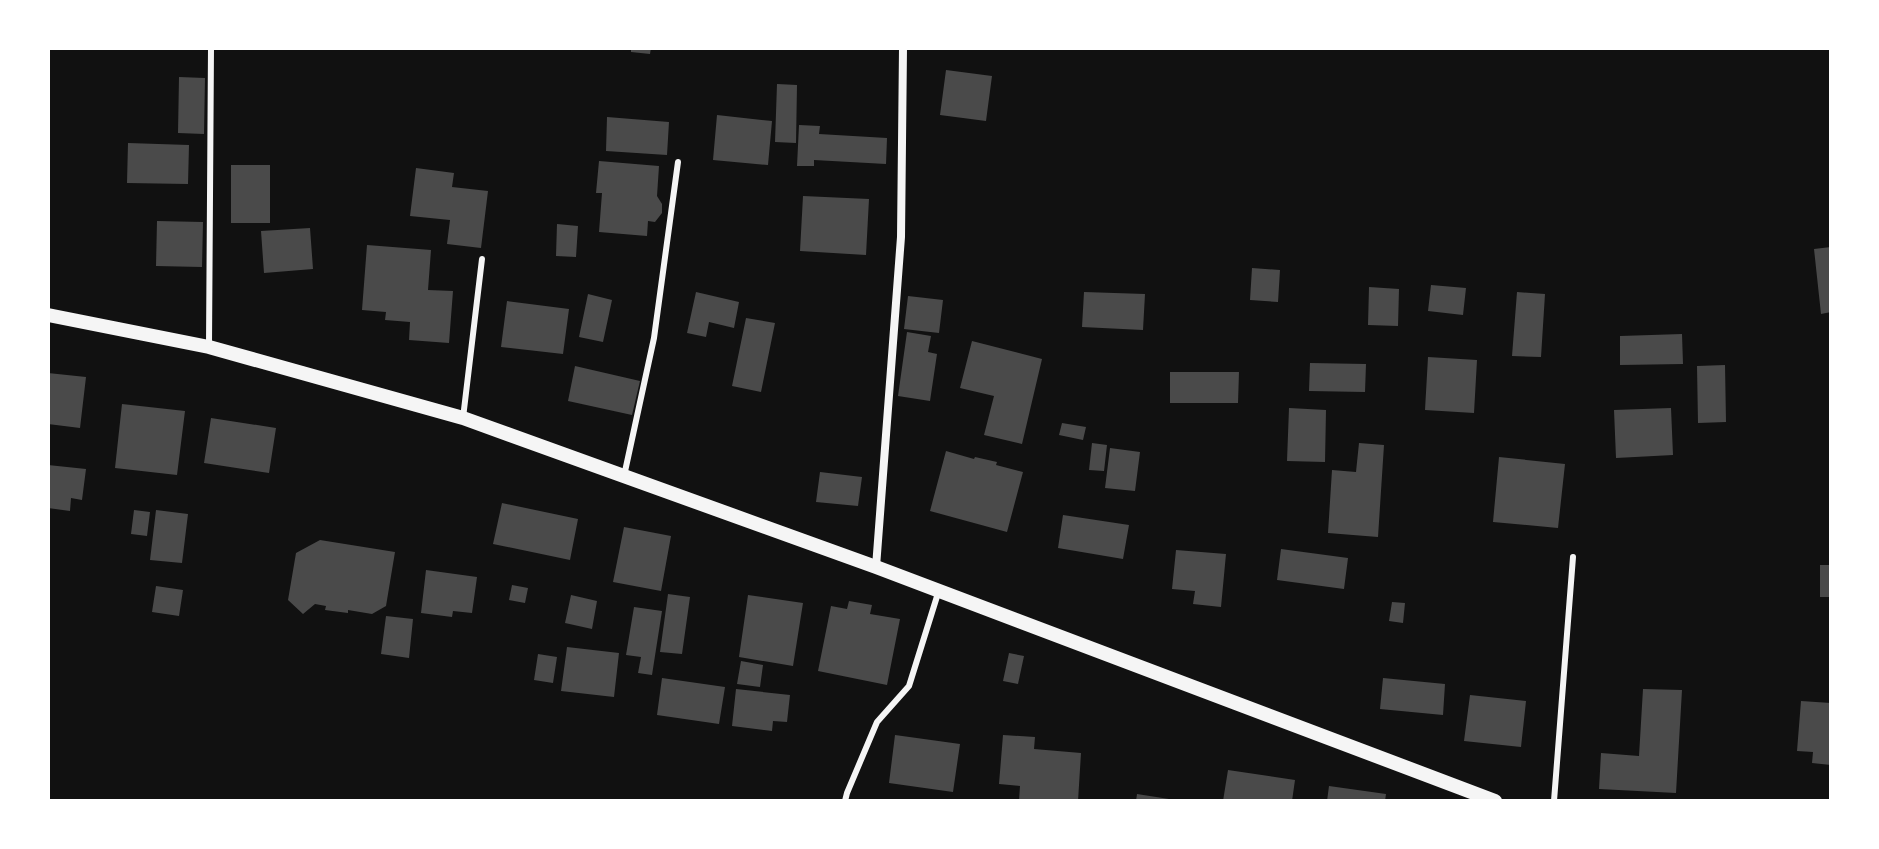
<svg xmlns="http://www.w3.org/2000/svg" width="1879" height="849" font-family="Helvetica,sans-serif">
<rect width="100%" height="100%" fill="#111"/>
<!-- building -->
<path fill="#4a4a4a" d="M631,48H651L650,54L631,52Z
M946,70L992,76L986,121L940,115Z
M179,77L205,78L204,134L178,133Z
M777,84L797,85L796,143L775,142Z
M717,115L772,121L768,165L713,160Z
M607,117L669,122L667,155L606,151Z
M799,125L820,126L819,134L887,138L886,164L814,160V166H797Z
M128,143L189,145L188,184L127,183Z
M599,161L659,166L657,196L662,204V213L655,222L648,221L647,236L599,232L602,193H596Z
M231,165H270V223H231Z
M416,168L454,173L452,187L488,191L481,248L447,244L450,220L410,216Z
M803,196L869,199L866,255L800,251Z
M157,221L203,222L202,267L156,266Z
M557,224L578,226L576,257L556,256Z
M310,228L313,269L264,273L261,231Z
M367,245L431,250L428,290L453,291L449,343L409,340L410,322L385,320L386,312L362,310Z
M1831,247V312L1821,314L1814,249Z
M1252,268L1280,270L1278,302L1250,300Z
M1431,285L1466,288L1463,315L1428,311Z
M1369,287L1399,289L1398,326L1368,325Z
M696,292L739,302L734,328L709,322L706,337L687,333Z
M1084,292L1145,294L1143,330L1082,327Z
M1517,292L1545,294L1541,357L1512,356Z
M588,294L612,300L603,342L579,337Z
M908,296L943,300L939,333L904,329Z
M507,301L569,309L563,354L501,347Z
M746,318L775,323L761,392L732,386Z
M907,332L931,336L928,352L937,354L930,401L898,396Z
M1682,334L1683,364L1620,365V336Z
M972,341L1042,359L1022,444L984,435L994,396L960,388Z
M1428,357L1477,360L1474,413L1425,410Z
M1310,363L1366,364L1365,392L1309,391Z
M1725,365L1726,422L1698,423L1697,366Z
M575,366L640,381L632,415L568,401Z
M1170,372H1239L1238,403H1170Z
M48,373L86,377L80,428L48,424Z
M122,404L185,411L177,475L115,468Z
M1289,408L1326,410L1325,462L1287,461Z
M1671,408L1673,455L1616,458L1614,410Z
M211,418L276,428L269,473L204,463Z
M1062,423L1086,427L1083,440L1059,435Z
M1092,443L1107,445L1104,471L1089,470Z
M1359,443L1384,445L1378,537L1328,533L1332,470L1356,472Z
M1110,448L1140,452L1135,491L1105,488Z
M946,451L974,459L975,457L997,462L996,465L1023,472L1007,532L930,511Z
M1499,457L1565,464L1558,528L1493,522Z
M48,465L86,469L82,500L71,498L70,511L48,508Z
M820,472L862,477L858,506L816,502Z
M502,503L578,519L570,560L493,544Z
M134,510L150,512L147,536L131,534Z
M156,510L188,514L182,563L150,560Z
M1063,515L1129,525L1123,559L1058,548Z
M624,527L671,536L661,591L613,582Z
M320,540L395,552L386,606L372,614L348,610V613L325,610L326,606L315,604L303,614L288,600L296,553Z
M1281,549L1348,558L1344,589L1277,580Z
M1176,550L1226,554L1221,607L1193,604L1195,591L1172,589Z
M1820,565H1831V597H1820Z
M426,570L477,577L472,613L453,611L452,617L421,613Z
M512,585L528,588L525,603L509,600Z
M156,586L183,590L179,616L152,612Z
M668,594L690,597L682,654L660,652Z
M571,595L597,601L592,629L565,623Z
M748,595L803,603L793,666L739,657Z
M849,601L872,605L870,614L900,619L887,685L818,671L831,606L847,609Z
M1392,602L1405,603L1403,623L1389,621Z
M634,607L662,611L652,675L638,673L641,657L626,655Z
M386,616L413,619L409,658L381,654Z
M567,647L619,653L614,697L561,691Z
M1009,653L1024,656L1018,684L1003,681Z
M538,654L557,657L553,683L534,680Z
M741,661L763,665L760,687L737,684Z
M662,678L725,687L719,724L657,715Z
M1383,678L1445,684L1443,715L1380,709Z
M736,689L790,695L787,722L773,721L772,731L732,726Z
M1643,689L1682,690L1676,793L1599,789L1601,753L1639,756Z
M1470,695L1526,701L1521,747L1464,741Z
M1801,701L1831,703V765L1812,763L1813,752L1797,751Z
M895,735L960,744L953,792L889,783Z
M1003,735L1035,737L1034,749L1081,753L1078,801H1019L1020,786L999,784Z
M1228,770L1295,780L1292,801H1223Z
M1329,786L1386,794L1385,801H1327Z
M1137,794L1169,799V801H1136Z"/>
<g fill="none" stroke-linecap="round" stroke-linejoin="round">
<!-- service -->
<path stroke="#f5f5f5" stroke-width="6" d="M209,344L211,48
M463,418L482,259
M624,476L654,338L678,162
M845,801L847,793L877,722L909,686L939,590
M1554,801L1573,557"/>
<!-- minor -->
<path stroke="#f5f5f5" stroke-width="8" d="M876,567L901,237L903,48"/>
<!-- tertiary -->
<path stroke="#f5f5f5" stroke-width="14" d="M48,315L209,347L463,418L876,567L1495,801"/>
</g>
<!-- border -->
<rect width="1879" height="849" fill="none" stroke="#ffffff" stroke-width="100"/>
</svg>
